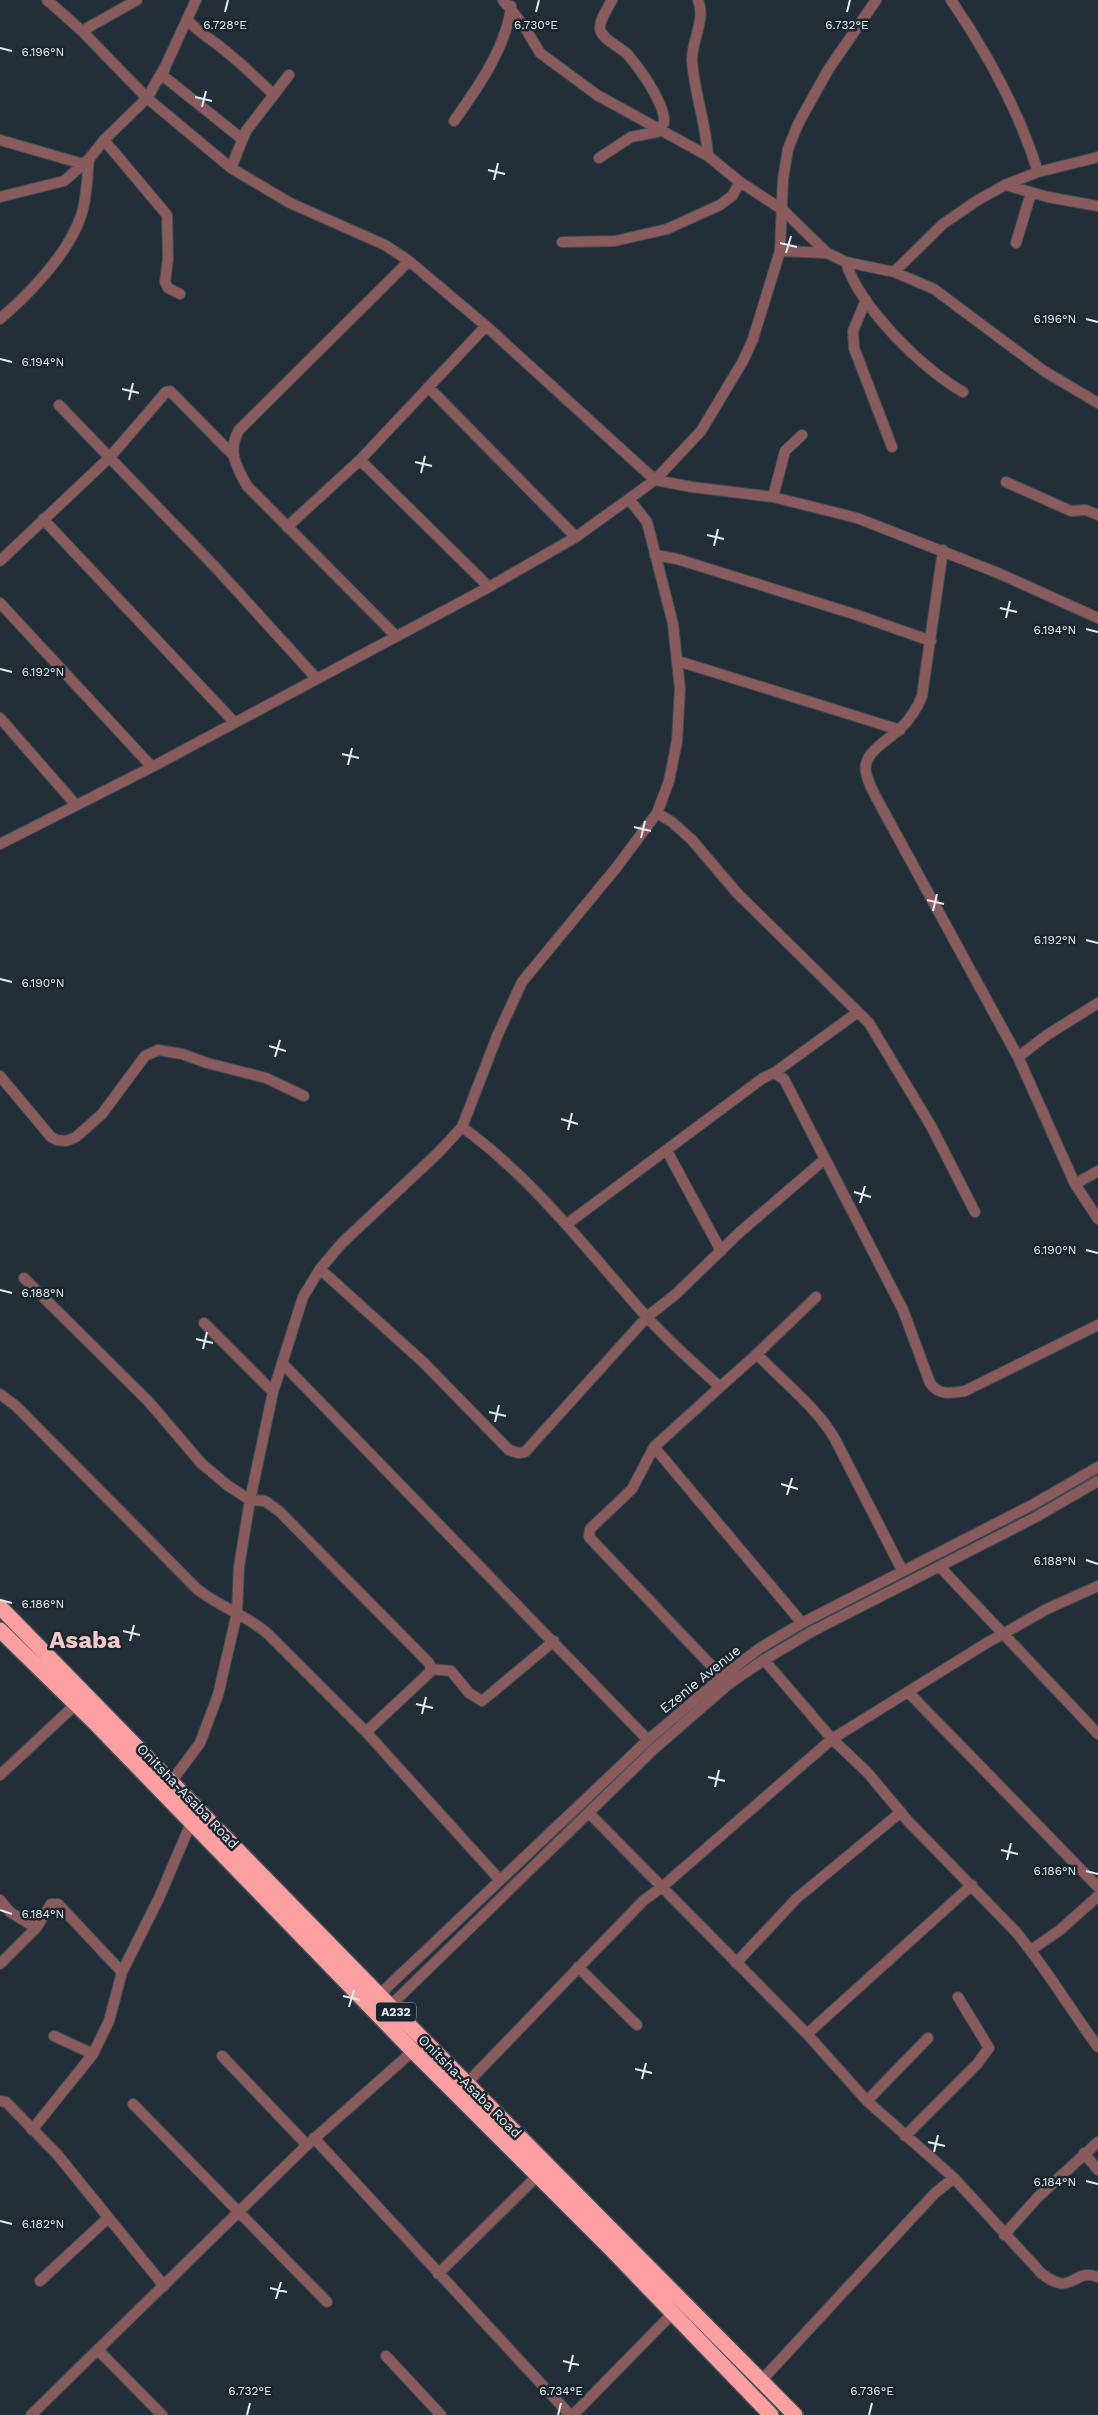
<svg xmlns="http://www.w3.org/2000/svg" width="1098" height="2415" font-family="'Work Sans',sans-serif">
<rect width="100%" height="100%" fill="#232f38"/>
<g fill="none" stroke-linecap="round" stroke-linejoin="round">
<!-- minor casing -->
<g stroke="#424d55" stroke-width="12">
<path id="minor" d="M47,0L82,31L147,98L231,168L290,203L385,245L409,261L486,326L655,480L692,487L773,497L857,518L998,573L1098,618
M503,0L524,26L540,53L597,95L708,156L740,182L783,210L827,253L846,262L894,272L934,289L1044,371L1098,403
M698,0C706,20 692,39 692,60C694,92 706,123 708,156
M951,0C987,53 1019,111 1038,172
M187,19C199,34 209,37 223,49C241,63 257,79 273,94
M82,31L137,0
M165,68L162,75L242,139
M454,121C477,89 507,46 511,6
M0,140L83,164
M104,140L167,215L168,259L165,282L168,288L180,294
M599,158L631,137L657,132L664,123C666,105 640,69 628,55C621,47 602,40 600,29C599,20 608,8 612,0
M231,168L246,131L289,75
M1005,185L1048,197L1098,206
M0,197L64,181L89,159L104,140L147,98L165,67L196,0
M562,242L615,241L667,229L720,205L732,196L740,182
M1016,243L1031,193
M780,251L827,253
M846,262C859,307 923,369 963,392
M894,272L943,224L978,200L1005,185L1038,172L1098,157
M866,300L853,331L854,348L892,447
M0,319C31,292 67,256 81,216C87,199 87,177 89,159
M428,387L576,537
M59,405L217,569L317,679
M360,460L489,587
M1006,482L1071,511L1086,510L1098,515
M773,497L785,451L802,435
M43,519L234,722
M287,527L360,460L486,326
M943,550L922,696C917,709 911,718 901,728C889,740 862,752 866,772C868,785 878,800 884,812L1018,1057L1075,1184L1098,1219
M655,555L677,559L857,615L931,641
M0,561L110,457L166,392L170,391L233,455
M0,603L152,767
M396,636L247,486C236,466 227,451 239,430L409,261
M678,661L900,730
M0,718L76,805
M657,813L672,822L692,840L737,893L869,1023L931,1126L975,1212
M0,844L152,767L489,587L576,537L655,480L701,431L743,361L753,339L780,251L783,179L788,149L798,124L828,70L876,0
M1018,1057L1047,1035L1098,1003
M774,1073L858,1012
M0,1076L51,1137L57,1140L66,1141L76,1137L102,1114L145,1056L158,1050L182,1054L207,1063L266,1078L304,1096
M462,1127C534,1179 587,1250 645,1315C668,1341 695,1364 720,1387L757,1354C784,1383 817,1407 836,1441L902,1570
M667,1151L721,1251
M1075,1184L1098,1171
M567,1224L763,1078L774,1073L784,1079L903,1310L930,1383C939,1396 951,1393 965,1391L1098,1325
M320,1269L423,1362L509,1450L518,1453L525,1452L647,1317L676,1294L740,1232L825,1159
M24,1278L149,1402L201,1463L227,1485L250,1500L265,1501L279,1511L429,1663L431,1669L429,1673L366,1732
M204,1323L273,1392
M757,1354L816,1297
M282,1363L648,1740
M720,1387L654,1447L632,1489L590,1529L589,1537L722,1677
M0,1394L16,1406L197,1589C219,1607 247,1615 268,1634L366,1732L499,1879
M654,1447L802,1623
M940,1567L1098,1734
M764,1660L832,1739L867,1772L908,1821L1016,1932C1046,1968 1070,2009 1098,2047
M431,1669L451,1671L469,1693L482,1701L554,1641
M908,1692L1098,1887
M0,1775L75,1705
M171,1782L200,1743L218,1695L237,1613L239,1567L250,1500L273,1392L303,1297L320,1269L342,1243L439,1152L462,1127L498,1034L522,982L616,868L657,813L669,781L677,741L680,689L673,624L647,522L629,499
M589,1813L807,2034L867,2101L954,2178L1041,2273C1073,2299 1072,2267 1098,2277
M0,1900L10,1912L36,1928L51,1904H58L122,1972L159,1898L191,1823
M1031,1950L1060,1930L1098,1896
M736,1963L797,1898L901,1812
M0,1964L36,1928
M578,1967L637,2025
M379,1995L648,1740L722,1677L760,1648L802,1623L1032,1505L1098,1467
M390,2006L654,1749L730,1683L764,1660L811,1632L1036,1517L1098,1481
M807,2034L972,1885
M54,2036L93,2054
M222,2056L307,2145
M467,2083L643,1901L662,1887L832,1739L985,1644L1047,1609L1098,1586
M0,2101L6,2102L56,2153L164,2286
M867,2101L928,2038
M133,2104L327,2302
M32,2130L93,2054L109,2021L122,1972
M905,2136L977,2064L989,2048L958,1997
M314,2138L570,2415
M1084,2153L1098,2170
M1004,2235L1038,2197L1098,2142
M438,2274L537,2176
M40,2281L108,2218
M98,2350L162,2415
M386,2356L441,2415
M761,2381L935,2193L954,2178
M31,2415L307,2145L413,2051
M573,2415L673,2313"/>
</g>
<!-- highway casing -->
<g stroke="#424d55" stroke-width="18">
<path id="highway" d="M0,1607L390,2006L795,2415
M0,1630L97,1725L413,2051L611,2249L771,2415"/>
</g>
<!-- minor -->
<use href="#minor" stroke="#8a5b5c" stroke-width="10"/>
<!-- highway -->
<use href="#highway" stroke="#fb9fa1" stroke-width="15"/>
</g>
<!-- ticks -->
<path fill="none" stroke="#e2eaf0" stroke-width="2" d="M225,12L228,0M536,12L539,0M847,12L850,0M0,48L12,51M195,97L212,101M202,107L206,91M488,170L505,174M494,180L498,163M780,243L797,247M786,253L791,236M1086,319L1098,322M0,359L12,362M122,389L139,393M129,400L133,383M415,462L432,466M421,473L425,456M707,535L724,539M714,546L718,529M1000,608L1017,612M1006,618L1010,601M1086,629L1098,632M0,669L12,672M342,754L359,758M348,765L352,748M634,827L651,831M641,838L645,821M927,900L944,904M933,911L937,894M1086,940L1098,943M0,979L12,982M269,1046L286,1051M275,1057L280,1040M561,1119L578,1124M568,1130L572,1113M854,1192L871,1197M860,1203L865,1186M1086,1250L1098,1253M0,1290L12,1293M196,1339L213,1343M203,1349L207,1332M489,1412L506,1416M495,1422L499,1405M781,1484L798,1489M787,1495L792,1478M1086,1560L1098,1564M0,1600L12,1603M123,1631L140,1635M130,1641L134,1625M416,1704L433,1708M422,1714L426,1697M708,1777L725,1781M715,1787L719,1770M1001,1850L1018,1854M1007,1860L1011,1843M1086,1871L1098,1874M0,1910L12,1914M343,1996L360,2000M349,2007L354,1990M635,2069L652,2073M642,2079L646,2063M928,2142L945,2146M934,2152L938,2135M1086,2181L1098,2184M0,2221L12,2224M270,2288L287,2292M276,2299L281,2282M563,2361L579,2365M569,2372L573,2355M247,2415L250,2403M558,2415L561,2403M869,2415L872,2403"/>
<g text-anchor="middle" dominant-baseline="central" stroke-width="5" stroke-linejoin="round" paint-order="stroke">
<!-- shield labels -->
<rect fill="#1a262e" stroke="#a6afb6" stroke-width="1" x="376" y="2002.5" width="40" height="19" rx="4"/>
<g font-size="12" font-weight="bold" fill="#e2eaf0">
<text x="396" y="2012">A232</text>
</g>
<!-- street labels -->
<g font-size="14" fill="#e2eaf0" stroke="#1a262e">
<text transform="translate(700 1679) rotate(-39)">Ezenie Avenue</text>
<text transform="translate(188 1796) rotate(46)">Onitsha-Asaba Road</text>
<text transform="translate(470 2086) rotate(45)">Onitsha-Asaba Road</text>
</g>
<!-- town labels -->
<g font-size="24" font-weight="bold" fill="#fac6c6" stroke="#1a262e">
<text x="85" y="1640">Asaba</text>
</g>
</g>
<g font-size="12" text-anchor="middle" fill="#e2eaf0" stroke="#1a262e" stroke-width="5" stroke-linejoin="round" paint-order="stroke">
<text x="225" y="29">6.728°E</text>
<text x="536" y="29">6.730°E</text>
<text x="847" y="29">6.732°E</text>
<text x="43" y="56">6.196°N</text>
<text x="1055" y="323">6.196°N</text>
<text x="43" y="366">6.194°N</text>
<text x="1055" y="634">6.194°N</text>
<text x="43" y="676">6.192°N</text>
<text x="1055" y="944">6.192°N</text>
<text x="43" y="987">6.190°N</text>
<text x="1055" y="1254">6.190°N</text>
<text x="43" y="1297">6.188°N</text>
<text x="1055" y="1565">6.188°N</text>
<text x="43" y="1608">6.186°N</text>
<text x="1055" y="1875">6.186°N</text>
<text x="43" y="1918">6.184°N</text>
<text x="1055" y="2186">6.184°N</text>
<text x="43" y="2228">6.182°N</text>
<text x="250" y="2395">6.732°E</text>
<text x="561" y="2395">6.734°E</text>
<text x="872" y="2395">6.736°E</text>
</g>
</svg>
